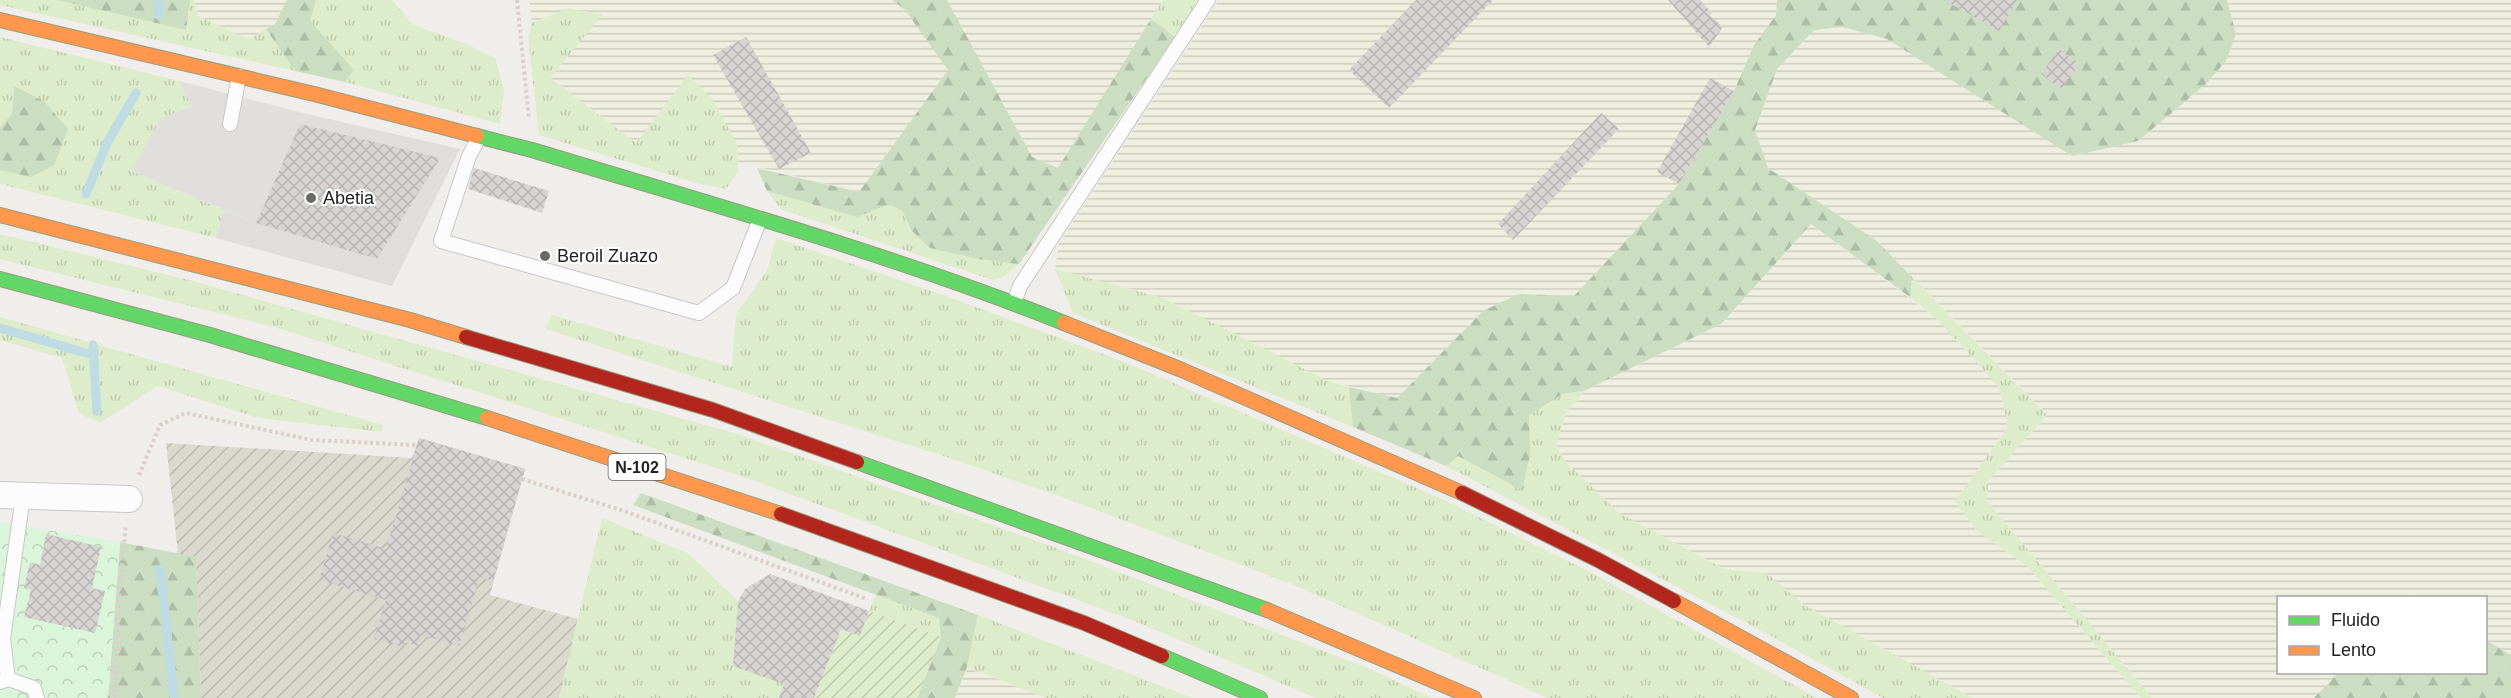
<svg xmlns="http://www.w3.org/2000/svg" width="2511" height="698" font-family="Helvetica,sans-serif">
<defs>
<pattern id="construction-furrows" width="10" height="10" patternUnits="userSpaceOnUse" patternTransform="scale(1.5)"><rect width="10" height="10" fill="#d9d9cd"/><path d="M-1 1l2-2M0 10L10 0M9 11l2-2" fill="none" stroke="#babab0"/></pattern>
<pattern id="farmland-rules" width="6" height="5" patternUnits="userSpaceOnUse" patternTransform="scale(1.5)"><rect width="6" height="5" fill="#efefdf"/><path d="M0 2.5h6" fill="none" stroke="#cdcdbf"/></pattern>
<pattern id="grass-tufts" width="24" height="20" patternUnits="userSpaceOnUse" patternTransform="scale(1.5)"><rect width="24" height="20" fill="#ddeccb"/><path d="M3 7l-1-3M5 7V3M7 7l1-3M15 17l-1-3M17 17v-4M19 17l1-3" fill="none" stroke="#bdcaae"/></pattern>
<pattern id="forest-firs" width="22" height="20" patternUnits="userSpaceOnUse" patternTransform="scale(1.5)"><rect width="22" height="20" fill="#cbdec1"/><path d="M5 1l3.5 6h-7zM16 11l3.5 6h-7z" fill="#aebea6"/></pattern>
<pattern id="park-crowns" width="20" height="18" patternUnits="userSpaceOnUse" patternTransform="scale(1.5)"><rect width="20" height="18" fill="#daf5da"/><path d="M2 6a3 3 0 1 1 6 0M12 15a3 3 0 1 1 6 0" fill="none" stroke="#bbd2bb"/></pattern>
<pattern id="garden-furrows" width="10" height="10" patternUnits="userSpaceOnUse" patternTransform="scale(1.5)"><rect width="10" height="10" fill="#ddeccb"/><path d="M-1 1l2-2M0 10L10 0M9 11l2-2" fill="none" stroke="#bdcaae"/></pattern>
<pattern id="building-cross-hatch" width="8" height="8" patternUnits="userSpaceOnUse" patternTransform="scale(1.5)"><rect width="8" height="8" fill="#d7d4d2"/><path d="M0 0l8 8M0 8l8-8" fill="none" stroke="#b8b6b4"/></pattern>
</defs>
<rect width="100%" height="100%" fill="#f0eeeb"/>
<!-- residential -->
<path fill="#dfdedc" d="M307,114L460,149L392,286L216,238L224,210L256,223Z"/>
<!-- construction -->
<path fill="url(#construction-furrows)" d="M419,438L525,469L490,595L578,619L559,698H201L196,558L178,554L166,443L412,458Z"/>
<!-- farmland -->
<path fill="url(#farmland-rules)" d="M194,0H287L275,24L249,39L199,17Z
M529,0H892L905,10L949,70L859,192L738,162L736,144L636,143L550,78L601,15L569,8L532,23Z
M947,0H1163L1059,168L1032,157Z
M1219,0H1777L1776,15L1754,45L1734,91L1679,184L1574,296L1558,297L1483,311L1397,398L1328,381L1163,298L1055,269L1059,243Z
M2227,0H2511V655L2486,640V598H2420L2415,595L2412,598H2278V672L2338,673L2314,698H2152L1987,501L1988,481L2047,414L1877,241L1768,168L1755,130L1777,69L1814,30L1842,27L1887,39L2073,156L2138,141L2206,84L2236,34Z
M1811,224L1936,318L1999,387L2008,427L1955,501L1977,531L2027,566L2141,698H1973L1804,605L1768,574L1724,569L1619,513L1566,462L1556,446L1566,413L1586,390L1721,324Z
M967,667L1046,698H955Z"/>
<!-- grass -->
<path fill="url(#grass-tufts)" d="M0,0H57L186,30L190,0H194L199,17L249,39L266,29L295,71L0,5Z
M316,0H392L412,24L466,44L495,58L504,90L500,124L345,82L354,70L309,21Z
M1163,0H1198L1175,37L1151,19Z
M569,8L602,15L550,78L636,143L688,75L713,100L737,144L738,172L726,189L703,185L539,135L528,36L532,23Z
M0,37L179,81L193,107L131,171L224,210L216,238L0,184V170L31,176L14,87L12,114L0,127Z
M767,191L857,217L890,204L903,212L911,230L930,248L977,259L1019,264L1005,276L993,280L781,209Z
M0,234L189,280L741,435L1059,549L1365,667L1432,698H1316L1137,622L744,477L274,327L0,259Z
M776,238L946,296L1127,363L1442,499L1590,572L1817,698H1547L1294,585L1062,497L940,455L545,329L552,315L732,367L736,314L767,271Z
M1055,269L1163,298L1328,381L1349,387L1353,427L1073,313Z
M1911,276L2047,415L1988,481L1987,501L2152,698H2141L2027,566L1977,531L1955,501L2008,427L1999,387L1936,318L1911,298Z
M0,317L383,425L382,432L258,418L158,386L100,423L79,413L62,358L0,340Z
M1586,390L1566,413L1556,446L1566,462L1619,513L1724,569L1768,574L1804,605L1973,698H1883L1760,630L1446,466L1457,456L1530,455L1529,415L1563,394Z
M602,518L689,554L738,601L784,684L779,698H559Z
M876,595L939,618L941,637L869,611Z
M978,615L1192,698H1046L967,667Z"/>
<!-- forest -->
<path fill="url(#forest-firs)" d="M57,0H190L186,30Z
M287,0H316L310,21L354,70L345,82L295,71L266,29L275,24Z
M892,0H947L1032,157L1058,168L1151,19L1175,37L1019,264L977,259L930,248L911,230L903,212L890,204L857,217L767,191L757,168L859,192L948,70L905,10Z
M1777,0H2227L2236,34L2226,61L2206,84L2138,141L2072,156L1887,39L1842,27L1814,30L1777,69L1755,130L1768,168L1877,241L1911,276V298L1811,224L1721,324L1586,390L1563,394L1529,415L1530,455L1522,490L1458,456L1446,466L1353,427L1349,387L1397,398L1483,311L1519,294L1574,296L1679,184L1734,91L1754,45L1776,15Z
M14,86L45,102L68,129L54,165L31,177L0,170V127L12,114Z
M641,493L978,615L967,667L955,698H917L941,637L939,618L633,505Z
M120,542L196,557L201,698H108Z
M2486,640L2511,655V698H2314L2338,673L2486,672Z"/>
<!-- park -->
<path fill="url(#park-crowns)" d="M0,522L120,542L108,698H0Z"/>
<!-- garden -->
<path fill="url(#garden-furrows)" d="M869,611L941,637L917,698H814L841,629L860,636Z"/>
<!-- parking -->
<path fill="#e0dfde" d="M179,81L307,114L256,223L131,171L161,118L192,107Z"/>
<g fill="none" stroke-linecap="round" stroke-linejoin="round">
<!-- stream -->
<path stroke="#bfdbe3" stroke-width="9" d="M158,0L159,15
M86,194L107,143L136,93
M0,328L93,355
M93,345L97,411
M160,569L174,698"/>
</g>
<!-- building -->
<path fill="url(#building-cross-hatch)" d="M1416,0H1493L1389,108L1349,70Z
M1668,0H1700L1712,13L1709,15L1723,27L1709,47Z
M1944,0H2017L1999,31Z
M746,37L811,153L779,169L713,55Z
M2059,49L2079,64L2062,89L2041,74Z
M1710,78L1734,91L1679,184L1657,172Z
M1601,113L1619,129L1513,240L1498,224Z
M300,124L440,158L377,259L256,223Z
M474,168L549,191L542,213L468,189Z
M419,438L525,469L493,581L480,577L459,646L421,635L418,646L404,642L402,647L374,639L386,600L319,580L333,533L386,549Z
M46,534L101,547L92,588L105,591L95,633L24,617L31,590L24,588L30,562L40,565Z
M770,574L869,611L860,636L841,629L814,698H779L784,684L733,666L738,601L745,589Z"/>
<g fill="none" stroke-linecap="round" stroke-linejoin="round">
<!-- lane casing -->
<g stroke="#c9c8c7" stroke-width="16">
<path id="lane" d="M230,124L239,76
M479,137L469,156L441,241L699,313L733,288L760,219
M1014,303L1020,286L1208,0
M8,679L34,688L37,698
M0,682L8,679L3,639L23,496"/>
</g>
<!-- street casing -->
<g stroke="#c9c8c7" stroke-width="28">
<path id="street" d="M0,495L129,499"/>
</g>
<!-- fast casing -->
<g stroke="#999a82" stroke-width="16">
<path id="fast" d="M477,136L532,150C710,204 891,254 1064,323
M0,279L210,335L487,418
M857,462L1267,610
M1162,656L1260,698"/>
</g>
<!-- slow casing -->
<g stroke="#999a82" stroke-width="16">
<path id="slow" d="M0,20L314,94L477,136
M0,215L410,320L466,337
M1064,323L1182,370L1462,493
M487,418L781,514
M1674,601L1851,698
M1267,610L1474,698"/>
</g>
<!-- jam casing -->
<g stroke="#999a82" stroke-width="16">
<path id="jam" d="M466,337L713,410L857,462
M1462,493L1598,560L1674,601
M781,514L1084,623L1162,656"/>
</g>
<!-- path -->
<path stroke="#dccecd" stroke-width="4" stroke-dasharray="3 3" stroke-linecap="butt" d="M517,0L529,119
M139,475L160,425L186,413L312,440L416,445
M522,479L621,510L867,599
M115,698L119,592L126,525"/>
<!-- lane -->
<use href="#lane" stroke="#fdfcfc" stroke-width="14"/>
<!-- street -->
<use href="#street" stroke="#fdfcfc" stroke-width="26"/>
<!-- fast -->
<use href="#fast" stroke="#63d668" stroke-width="14"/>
<!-- slow -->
<use href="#slow" stroke="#ff974d" stroke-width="14"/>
<!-- jam -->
<use href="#jam" stroke="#b3261e" stroke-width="14"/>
</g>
<!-- markers -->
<g fill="#6a6968" stroke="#fff" stroke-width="2">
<circle cx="311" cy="198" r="6"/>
<circle cx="545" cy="256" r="6"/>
</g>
<g text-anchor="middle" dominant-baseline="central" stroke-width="4.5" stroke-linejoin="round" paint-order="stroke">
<!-- shield labels -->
<rect fill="#fff" stroke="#646464" stroke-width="1.5" x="608.5" y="454" width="57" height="26" rx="4.5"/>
<g font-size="16" font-weight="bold" fill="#222">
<text x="637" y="467">N-102</text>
</g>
<!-- poi labels -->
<g font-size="18" fill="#222" stroke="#fff" text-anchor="start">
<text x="323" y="198">Abetia</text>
<text x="557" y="256">Beroil Zuazo</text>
</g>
</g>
<!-- legend -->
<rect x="2277" y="596" width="210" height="78" fill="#ffffff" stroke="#a7a7a7" stroke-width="1.5"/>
<rect x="2289" y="616" width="30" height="9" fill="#63d668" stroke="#a7a7a7" stroke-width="1.5"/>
<text x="2331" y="626" font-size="18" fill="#222222">Fluido</text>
<rect x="2289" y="646" width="30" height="9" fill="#ff974d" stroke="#a7a7a7" stroke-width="1.5"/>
<text x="2331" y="656" font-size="18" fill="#222222">Lento</text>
</svg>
